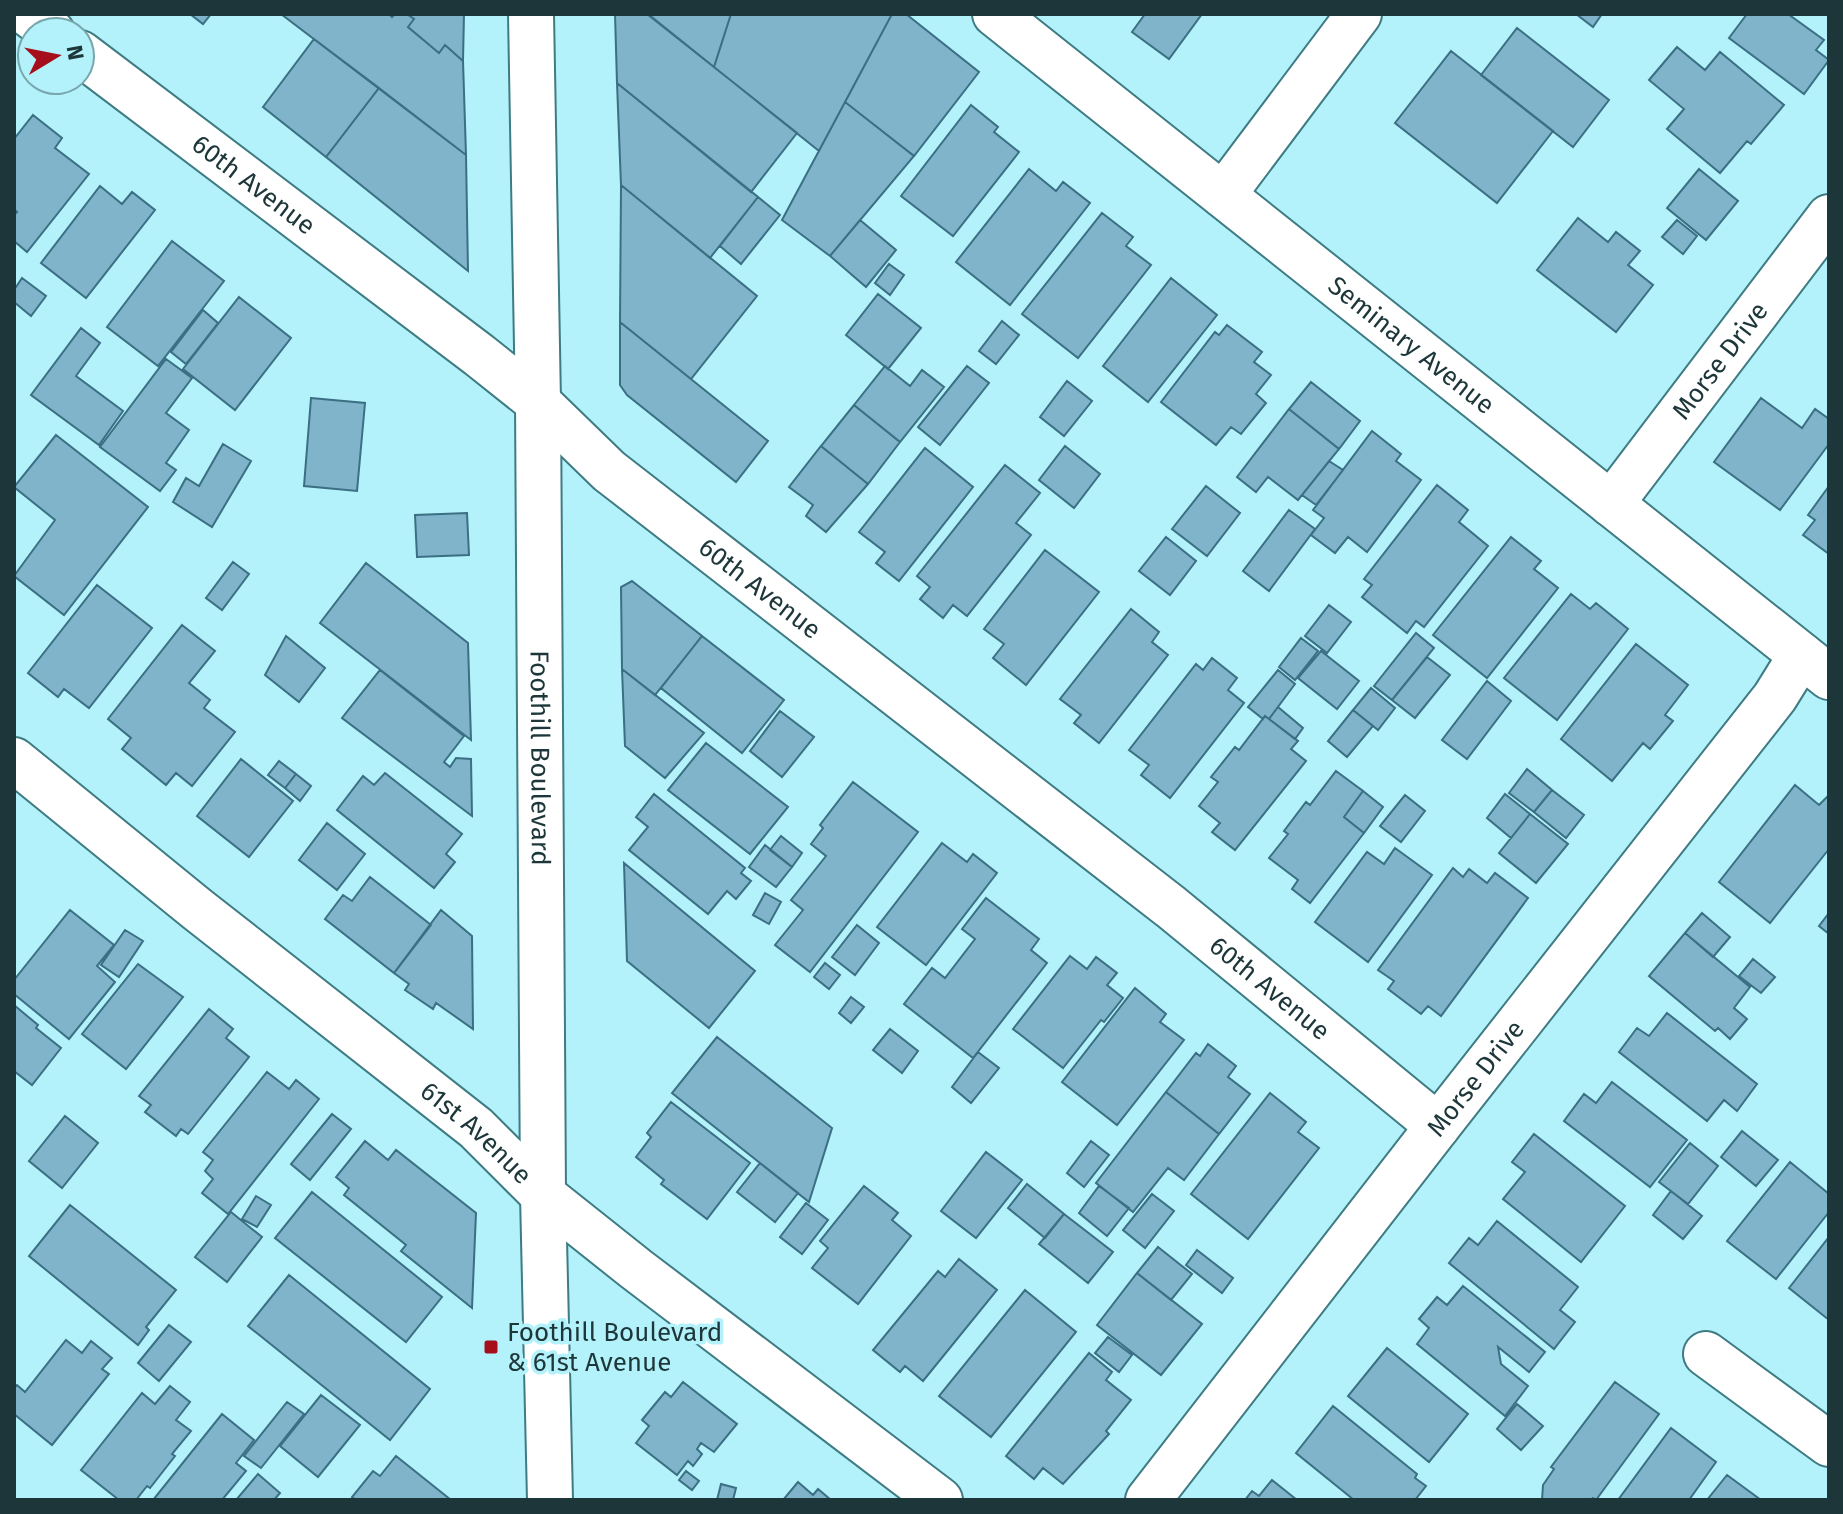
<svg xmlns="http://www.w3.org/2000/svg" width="1843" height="1514" font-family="'Fira Sans',sans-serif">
<rect width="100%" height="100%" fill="#b3f2fa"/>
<!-- building -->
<path fill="#7fb4ca" stroke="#3b6f83" stroke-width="2" d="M190,14H211L203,24Z
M281,14H389L392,17L395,14H407L414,19L408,27L439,53L445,45L463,61L466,155Z
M407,14H464L463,61L445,45L439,53L408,27L414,19Z
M615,14H647L797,133L751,192L617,83Z
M648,14H731L714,67Z
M731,14H892L819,151L714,67Z
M892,14H906L979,72L914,156L845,102Z
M1145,14H1202L1169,59L1132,32Z
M1576,14H1602L1593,27Z
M1747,14H1788L1824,40L1816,50L1829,60L1804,94L1729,38Z
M1517,28L1609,100L1573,147L1481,75Z
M314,39L379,88L326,157L263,107Z
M1677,47L1705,70L1720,52L1784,105L1751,144L1747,141L1720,173L1667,129L1684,109L1649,80Z
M1451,51L1553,131L1497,203L1395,123Z
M617,83L758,197L710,258L621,185Z
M379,88L466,155L468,271L326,157Z
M845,102L914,156L830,256L782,220Z
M971,105L998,127L994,132L1019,152L953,236L901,196Z
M33,115L62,138L55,148L89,174L27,252L14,241V215L17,212L14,209V139Z
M1029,169L1056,191L1063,182L1090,203L1010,305L956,262Z
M1699,169L1738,201L1706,240L1667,208Z
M621,185L757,296L691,379L620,322Z
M100,186L122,204L132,192L155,210L86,298L41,263Z
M758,197L780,215L741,264L720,246Z
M1102,213L1133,237L1126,246L1151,265L1078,358L1022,314Z
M1578,218L1608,242L1616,232L1640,251L1628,265L1653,285L1616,332L1537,270Z
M860,220L896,250L866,287L830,256Z
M1677,220L1697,236L1683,254L1662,237Z
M172,241L224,281L158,366L107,327Z
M889,264L904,275L890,295L875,283Z
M22,278L46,296L31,316L14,302V290Z
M1171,278L1217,315L1148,402L1103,366Z
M878,294L921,328L888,369L846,335Z
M239,297L291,338L235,410L183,369Z
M203,310L218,323L186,364L171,352Z
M1002,321L1019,335L996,364L979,351Z
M620,322L768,441L736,482L627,395L620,385Z
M1227,325L1262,352L1254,362L1271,375L1256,394L1266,403L1241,434L1231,427L1216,445L1161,402L1215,332L1219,335Z
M81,328L100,343L76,376L123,411L99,445L31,395Z
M166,359L192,378L166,413L189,430L166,463L176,470L160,491L100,447Z
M885,366L910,386L922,370L944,387L900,442L854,405Z
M967,366L989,383L940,445L918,427Z
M1067,381L1092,401L1064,436L1040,417Z
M1311,382L1360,421L1339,449L1289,409Z
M311,398L365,403L357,491L304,486Z
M1761,398L1802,428L1815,409L1829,419V444L1780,510L1714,462Z
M854,405L900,442L868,484L821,446Z
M1289,409L1339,449L1298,500L1268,477L1256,492L1237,477Z
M1372,431L1401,454L1396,461L1421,480L1367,552L1348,537L1335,553L1311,535L1324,518L1313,510Z
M56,435L148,507L64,615L14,576L55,520L14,487Z
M223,444L251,461L212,527L173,502L186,478L199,486Z
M821,446L868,484L826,532L806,516L813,505L789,487Z
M1065,446L1100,474L1074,508L1039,480Z
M925,448L973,487L899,581L876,563L885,552L859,532Z
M1329,461L1343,470L1316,505L1302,495Z
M1005,465L1040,493L1016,523L1031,535L967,616L953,605L943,618L920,599L930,587L917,576Z
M1437,485L1468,510L1459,522L1488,546L1424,627L1416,621L1407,633L1362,597L1372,585L1364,579Z
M1206,486L1240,513L1207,556L1172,529Z
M1829,486V554L1803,535L1815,520L1808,515Z
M1289,510L1315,529L1269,591L1243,571Z
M467,513L469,555L417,557L415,515Z
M1166,537L1196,561L1170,595L1139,571Z
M1511,537L1541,561L1534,569L1558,588L1487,678L1433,635Z
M1045,550L1099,592L1026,685L993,658L1004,644L984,629Z
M233,562L249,574L222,610L206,598Z
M366,563L468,643L471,740L320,623Z
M632,581L702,636L655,695L622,669L621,587Z
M97,585L152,628L89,708L64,689L58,697L28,673Z
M1571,594L1590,609L1596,603L1628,629L1557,720L1504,678Z
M1329,605L1351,622L1327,653L1305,636Z
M1131,609L1159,632L1152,642L1168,655L1099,743L1074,723L1081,715L1060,699Z
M182,625L215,651L189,683L210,700L204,708L235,732L192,786L176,773L166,785L122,749L131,738L108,719Z
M1416,633L1434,648L1392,700L1374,686Z
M286,636L325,668L299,702L265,675Z
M702,636L784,700L742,753L661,688Z
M1301,638L1318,651L1295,680L1279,667Z
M1636,644L1688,685L1665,715L1673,721L1650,749L1643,743L1612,781L1561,739Z
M1321,651L1359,681L1337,709L1298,678Z
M1427,657L1450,675L1415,718L1392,700Z
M1212,658L1237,678L1228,690L1244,703L1170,798L1141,775L1149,765L1129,750L1196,664L1203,670Z
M622,669L704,733L665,778L625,746Z
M380,670L464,736L444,762L450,767L456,758L471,759L472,816L342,718Z
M1278,670L1295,684L1269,719L1265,716L1263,719L1248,707Z
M1487,681L1511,701L1467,759L1442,740Z
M1371,688L1395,708L1378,730L1353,710Z
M1278,707L1303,728L1295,739L1269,719Z
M1353,710L1373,726L1347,757L1328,741Z
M780,711L814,737L782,777L750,751Z
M1265,716L1298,741L1291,749L1306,761L1235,850L1212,832L1220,823L1199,806L1218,782L1211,777L1235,747L1239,750Z
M706,743L788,807L750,854L668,790Z
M241,759L293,801L249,857L197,816Z
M279,761L296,774L285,788L268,775Z
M1527,769L1552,790L1534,812L1509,793Z
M1336,771L1363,791L1344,817L1364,833L1310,903L1292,889L1298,880L1269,858L1288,834L1284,831L1306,802L1310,805Z
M385,773L462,834L446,854L455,862L434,888L337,810L363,776L374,785Z
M296,774L311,786L300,801L285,788Z
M853,782L918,832L810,972L775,945L803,910L791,900L826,856L811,844L823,828L820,825Z
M1795,785L1819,805L1829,795V849L1770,923L1719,882Z
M1552,790L1584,815L1566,838L1534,812Z
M1363,791L1383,807L1364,833L1344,817Z
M654,794L745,868L741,873L751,881L736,899L727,891L708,914L629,850L648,827L636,817Z
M1505,794L1530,814L1511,838L1487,818Z
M1405,795L1425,811L1401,842L1380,826Z
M1530,814L1568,844L1536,883L1499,853Z
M327,823L365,854L337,890L299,860Z
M781,836L802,853L792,867L770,850Z
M942,843L967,862L973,854L997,873L926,965L877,927Z
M765,845L792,867L776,887L749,867Z
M1395,848L1432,875L1368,962L1315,922L1367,852L1384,864Z
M624,863L755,971L709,1028L627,961Z
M1453,868L1463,877L1469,869L1487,883L1495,873L1528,898L1441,1016L1428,1006L1421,1014L1388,989L1394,981L1378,970Z
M370,877L431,925L394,973L325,919L343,895L352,901Z
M765,893L781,902L769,924L753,915Z
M986,898L1039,939L1031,950L1047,963L973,1058L904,1004L932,968L945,978L975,939L962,929Z
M70,910L114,945L97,966L115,982L69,1039L14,994V980Z
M441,910L472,936L473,1029L436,1003L433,1009L405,990L409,984L394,973Z
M1702,913L1730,937L1713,957L1685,933Z
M1829,913V934L1819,926Z
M857,925L879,943L855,975L832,957Z
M125,930L143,941L119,977L101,965Z
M1685,933L1750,987L1734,1008L1747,1019L1730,1039L1718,1028L1715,1031L1649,976Z
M1070,956L1087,969L1096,957L1117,973L1107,985L1123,998L1104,1022L1101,1020L1063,1068L1013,1029Z
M1753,959L1775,977L1761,993L1739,976Z
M825,963L840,975L829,989L814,977Z
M138,964L183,997L126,1069L82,1034Z
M1135,988L1166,1014L1160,1022L1184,1040L1117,1125L1062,1082Z
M851,997L864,1007L851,1023L839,1013Z
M14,1005L38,1025L36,1028L61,1048L32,1085L14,1071Z
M209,1009L233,1029L226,1038L249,1057L188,1134L181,1129L176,1136L145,1112L151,1105L139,1096Z
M1667,1013L1757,1084L1737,1111L1724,1100L1707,1121L1619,1052L1637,1028L1649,1036Z
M890,1029L918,1051L902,1073L873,1050Z
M717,1037L832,1128L809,1202L672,1093Z
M1208,1044L1236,1066L1228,1077L1250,1094L1219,1134L1166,1092L1196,1053L1200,1056Z
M978,1052L999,1068L971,1103L952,1087Z
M267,1072L289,1089L296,1080L319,1099L228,1214L202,1193L213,1179L205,1171L213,1160L203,1152Z
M1612,1082L1687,1140L1650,1187L1564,1121L1584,1094L1596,1103Z
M1166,1092L1219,1134L1184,1180L1168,1168L1133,1212L1096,1183Z
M1270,1093L1306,1122L1298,1132L1319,1148L1248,1239L1191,1194Z
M671,1102L750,1163L707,1219L661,1184L664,1180L636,1157L651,1137L647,1133Z
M332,1114L351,1129L310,1180L291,1164Z
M65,1116L98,1143L62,1188L29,1161Z
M1742,1131L1778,1160L1756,1186L1721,1157Z
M1534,1134L1625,1206L1581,1262L1503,1199L1525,1172L1512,1162Z
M365,1141L388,1160L396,1150L476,1213L472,1308L401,1251L406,1245L344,1195L349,1188L336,1177Z
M1091,1141L1109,1155L1084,1187L1067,1173Z
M1690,1143L1718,1166L1688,1204L1659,1182Z
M986,1152L1022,1180L976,1238L941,1211Z
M1790,1162L1829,1194V1212L1776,1279L1727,1241Z
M760,1163L798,1193L775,1222L737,1192Z
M1027,1184L1064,1214L1045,1238L1008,1208Z
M864,1186L898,1213L892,1220L911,1236L858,1304L812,1268L828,1248L820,1241Z
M1099,1186L1129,1208L1107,1236L1079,1213Z
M1671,1191L1702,1216L1683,1239L1653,1215Z
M312,1192L442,1297L406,1342L275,1238Z
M1152,1194L1174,1211L1145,1248L1123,1230Z
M256,1196L271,1205L257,1227L242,1219Z
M806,1203L828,1220L802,1254L780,1237Z
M70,1205L176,1290L146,1327L149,1330L138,1345L29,1256Z
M231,1212L262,1237L227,1282L195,1257Z
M1064,1214L1113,1252L1088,1283L1039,1244Z
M1497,1221L1578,1287L1560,1310L1575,1322L1554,1349L1449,1263L1469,1238L1478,1245Z
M1829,1237V1320L1789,1288Z
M1158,1247L1192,1274L1171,1300L1137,1273Z
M1197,1250L1233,1278L1222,1293L1186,1265Z
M959,1259L997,1290L923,1381L905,1366L900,1372L873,1350L938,1271L945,1277Z
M1137,1273L1202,1324L1161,1375L1097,1325Z
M289,1275L430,1389L390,1440L248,1326Z
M1463,1286L1545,1352L1529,1372L1498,1347L1501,1364L1528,1386L1505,1416L1417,1344L1429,1328L1419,1319L1437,1297L1447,1305Z
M1025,1290L1076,1332L991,1437L939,1396Z
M169,1325L191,1342L159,1381L138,1363Z
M1108,1337L1132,1355L1119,1372L1095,1353Z
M66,1340L82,1353L91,1341L112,1358L102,1369L109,1374L52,1445L14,1414V1388L17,1385L25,1392Z
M1387,1348L1468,1414L1429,1462L1348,1396Z
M1089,1353L1112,1372L1106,1380L1131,1400L1106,1431L1109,1434L1063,1484L1043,1468L1034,1479L1006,1456Z
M683,1382L737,1424L714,1452L701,1443L697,1449L702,1454L693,1466L688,1461L677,1475L636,1443L649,1426L642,1420L665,1392L671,1397Z
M1615,1382L1659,1414L1596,1500L1593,1498L1591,1500H1542L1543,1485L1554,1469L1551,1467Z
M170,1386L190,1402L176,1420L191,1431L172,1454L175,1456L150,1488L147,1486L136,1500H119L81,1470L142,1393L155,1404Z
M321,1395L360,1425L318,1477L280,1446Z
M287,1402L304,1414L261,1468L244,1456Z
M1517,1404L1543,1426L1521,1450L1497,1429Z
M1333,1406L1417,1474L1415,1478L1426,1486L1415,1500H1354L1296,1453Z
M222,1414L254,1440L236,1463L246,1471L222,1500H153Z
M1671,1428L1716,1462L1689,1500H1618Z
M396,1456L451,1500H356L352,1497L373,1471L380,1476Z
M686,1471L699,1481L692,1490L679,1480Z
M258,1474L280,1493L274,1500H236Z
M1727,1475L1761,1500H1707Z
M1272,1480L1297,1500H1245L1252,1491L1259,1496Z
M798,1482L813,1495L818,1489L831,1500H783Z
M721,1484L736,1488L733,1500H717Z"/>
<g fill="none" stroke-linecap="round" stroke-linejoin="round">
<!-- minor casing -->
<g stroke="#3e7b83" stroke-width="48">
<g id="minor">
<path d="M28,14L52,32"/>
<path id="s1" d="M995,14L1829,677"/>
<path id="s2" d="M80,53L479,355L538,402L609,471L1171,907L1438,1126"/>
<path d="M1223,195L1359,14"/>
<path id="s3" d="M1611,504L1829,217"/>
<path id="s4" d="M14,760L197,909L476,1128L543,1195L636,1269L940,1500"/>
<path d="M1706,1354L1829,1444"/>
<path id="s5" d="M1148,1500L1438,1126L1775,697L1801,655"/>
</g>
</g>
<!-- major casing -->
<g stroke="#3e7b83" stroke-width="48">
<g id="major">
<path id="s6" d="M531,14L538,402L543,1195L550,1500"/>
</g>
</g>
<!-- minor -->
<use href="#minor" stroke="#fff" stroke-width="44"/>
<!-- major -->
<use href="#major" stroke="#fff" stroke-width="44"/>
</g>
<!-- markers -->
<rect fill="#a50e1a" stroke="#b3f2fa" stroke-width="3" x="483" y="1339" width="16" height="16" rx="4"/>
<g text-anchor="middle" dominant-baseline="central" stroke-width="7" stroke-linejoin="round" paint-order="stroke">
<!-- street labels -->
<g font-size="26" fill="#1c3639" stroke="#b3f2fa">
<text stroke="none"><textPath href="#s2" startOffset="218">60th Avenue</textPath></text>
<text stroke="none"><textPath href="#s1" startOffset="532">Seminary Avenue</textPath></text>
<text stroke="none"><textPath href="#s3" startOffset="180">Morse Drive</textPath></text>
<text stroke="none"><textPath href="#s2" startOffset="866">60th Avenue</textPath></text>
<text stroke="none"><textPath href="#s6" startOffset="744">Foothill Boulevard</textPath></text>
<text stroke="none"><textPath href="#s2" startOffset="1514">60th Avenue</textPath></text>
<text stroke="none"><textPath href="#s5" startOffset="534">Morse Drive</textPath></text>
<text stroke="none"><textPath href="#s4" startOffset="594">61st Avenue</textPath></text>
</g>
<!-- poi labels -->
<g font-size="26" fill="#1c3639" stroke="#b3f2fa" text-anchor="start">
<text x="507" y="1332">Foothill Boulevard<tspan x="507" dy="30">&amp; 61st Avenue</tspan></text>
</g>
</g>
<!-- border -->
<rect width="1843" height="1514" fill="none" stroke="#1c3639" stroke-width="32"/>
<!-- north arrow -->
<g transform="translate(56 56) rotate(80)"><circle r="38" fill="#b3f2fa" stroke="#77a7ad" stroke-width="2"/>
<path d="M0-6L14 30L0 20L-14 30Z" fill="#a50e1a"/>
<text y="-12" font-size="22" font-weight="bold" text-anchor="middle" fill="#1c3639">N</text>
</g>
</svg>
